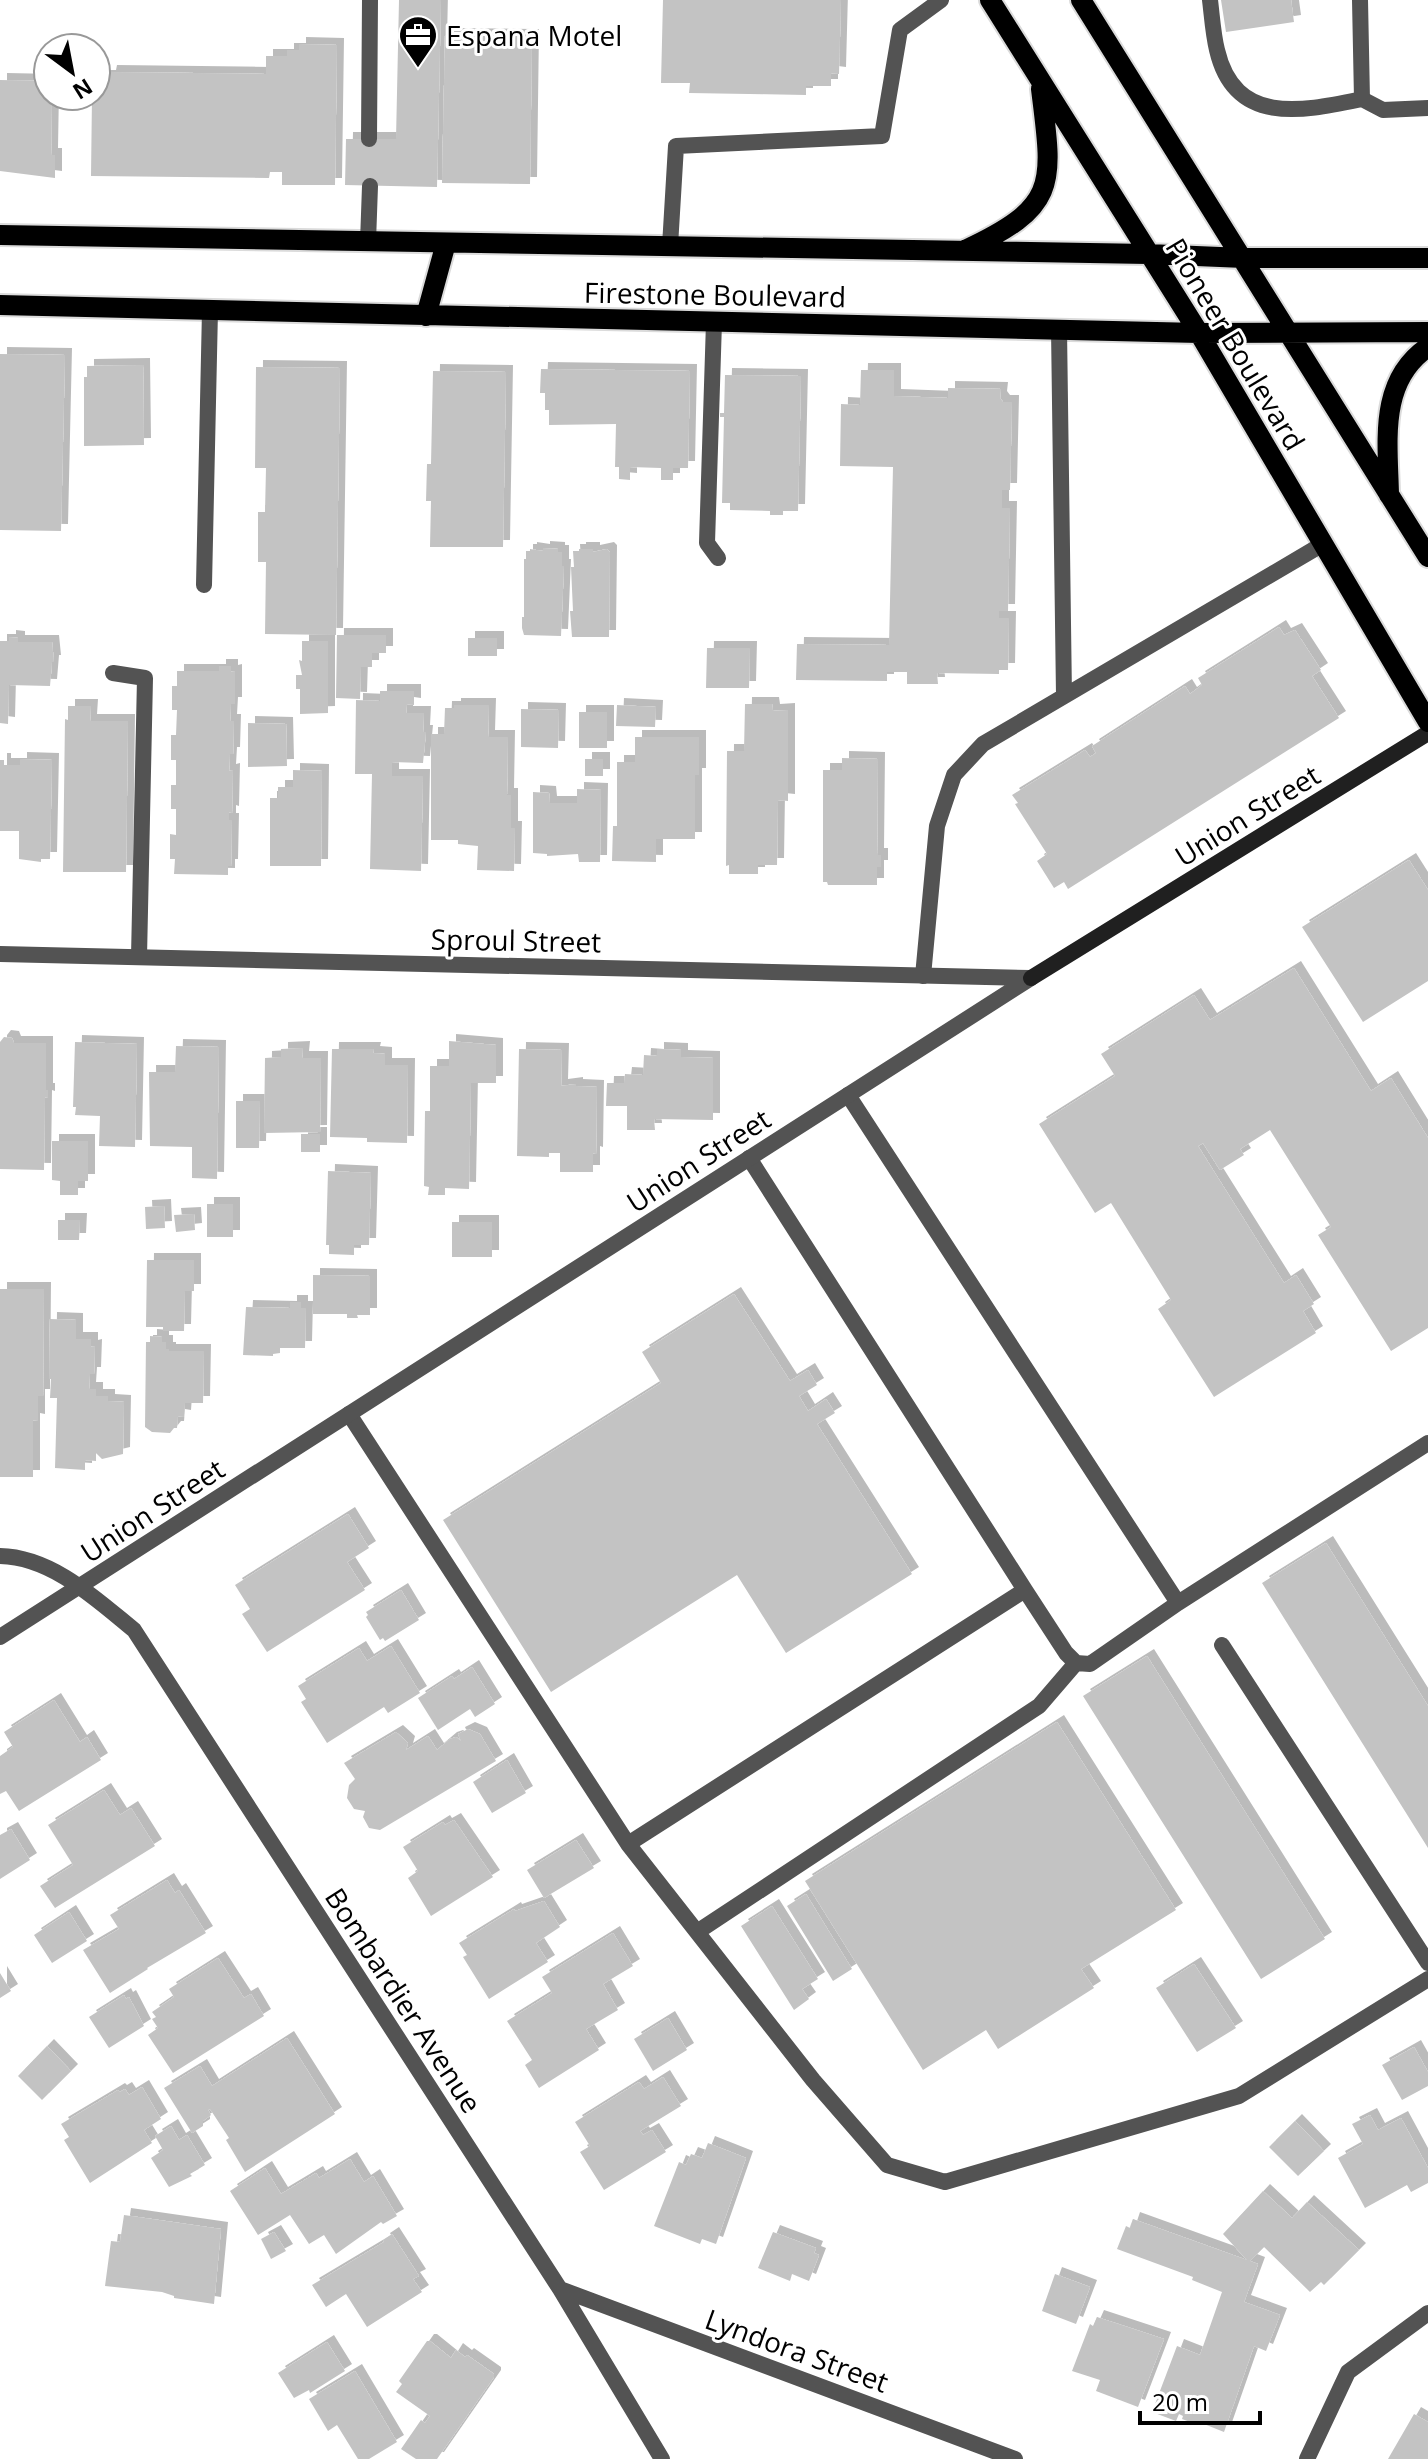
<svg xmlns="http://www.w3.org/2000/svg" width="1428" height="2459" font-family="'Open Sans',sans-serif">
<defs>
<filter id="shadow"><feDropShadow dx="7" dy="-7" stdDeviation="0" flood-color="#0004"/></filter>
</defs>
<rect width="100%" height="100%" fill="#fff"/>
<!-- building -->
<path fill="#c3c3c3" filter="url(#shadow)" d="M399,0H441L437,187L345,185L346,139H396Z
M663,0H841L839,74L831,73V86H806V95L689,93L690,83H661Z
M1221,0H1291L1294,22L1226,32Z
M445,35L532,36L530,184L442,183Z
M299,44L337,45L335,185H282V172H270L269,178L91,176L92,96H96V77H109L110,72L266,74V56H287V50H299Z
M0,80L48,81V96H52L51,155H55V178L0,171Z
M0,354L65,355L61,531L0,530Z
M143,365L144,445L84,446V377H87V366Z
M256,367L340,368L336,635L265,634L266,562H258V512H265L266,468H255Z
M541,369L690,371L688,468H673V480H661V468L630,467V480L619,479V467H615L616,424L549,425V410H545V393H540Z
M861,370H894V396L948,398V388L1001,389L1000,398L1003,402H1012L1010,490H1002V508H1010L1008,611H999V618H1009L1008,670H999V674L937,673L938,684H907V672H887V681L796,680L797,644L889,645L893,467L840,466L841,404L860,405Z
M433,371L506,372L503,547H430L431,501H426L427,464H431Z
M725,375L801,376L798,511H783V515H770V511L730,510V503H722L724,417H720V413H724Z
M543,548L558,549V552H562V566H564L561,636L524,635L522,628V617H524V559H526V551H530V549L543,551Z
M579,549H593V552L607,549L610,552L609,637H572L570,611H573L571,567H574L573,551H579Z
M1279,627L1284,635L1295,630L1321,670L1312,676L1339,718L1068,889L1064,882L1054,888L1037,861L1047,854L1015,804L1018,803L1012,795L1085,750L1090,757L1096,753L1092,746L1185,686L1190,694L1202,685L1198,678Z
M337,635H386V653H372V667H361L360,699L336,698Z
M9,637L18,638V642H52L54,662H52L50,686L9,685L8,724L0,723V641H9Z
M468,638H497V656H468Z
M302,641H328V713L300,714V689H296V675H302L299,660L302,661Z
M707,648H750L749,688H706Z
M219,666H231V672L235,671V704H231L230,721H234L233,754H230L229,771L233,770L232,813L229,812V820H232L231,866H228V875L174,874L175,859H170V834L176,835V809H171V785H176V760H171V735H176L177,710H172V686H177V671H219Z
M380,691H414V705L407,704L406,713H424L423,732H426L423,763L392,762V776H423L421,871L370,869L372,774H355L356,700L380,701Z
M745,704H772L773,711L788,710V801L778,800L777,865H758V874H729V865L726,866L727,751H744Z
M454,705H489L488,737H508L507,795H511V828H515L514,871L477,870L478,846L458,844V840H431V734H444L445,708H454Z
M617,705L656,707L655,727L616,726Z
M68,706H91L90,721H128L126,872H63L65,719L68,720Z
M521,709L559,710L558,748L521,747Z
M579,712H607V748H579Z
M248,723L286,724L287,766L248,767Z
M635,737H699V775H695V839H656V862L612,861L613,826H617V762H635Z
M842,758L878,759L877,855H881V867H877V885H828L827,882H823V770H842Z
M20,759L52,760L50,859H41V862L19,859V831H0V760H4V765H20Z
M585,759H603V776H585Z
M293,770L322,771L321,866H270V798H278V787H293Z
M577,789L601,790L600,862H579L578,854L547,856V854L533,853V792L549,793L550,803H577Z
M1409,860L1428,890V981L1363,1022L1302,927Z
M1294,968L1371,1091L1391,1078L1428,1138V1328L1391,1351L1318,1235L1331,1227L1270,1130L1240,1149L1244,1155L1220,1170L1203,1143L1198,1146L1284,1283L1296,1275L1314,1304L1303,1311L1316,1333L1214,1397L1158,1309L1171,1300L1111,1203L1095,1213L1039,1124L1115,1076L1101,1054L1194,995L1210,1020Z
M4,1037L12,1038L14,1043H46V1090H48V1098L45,1097L44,1170L0,1169V1042Z
M449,1041L496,1045V1083H471L469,1189L445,1188V1195H428L429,1187L424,1186L425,1111H430V1066H449Z
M75,1042L137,1044L135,1147L99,1146L100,1116L75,1115L76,1107H73Z
M176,1046L219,1047L217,1179L192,1178V1147L150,1146L149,1072H175Z
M303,1048L302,1058H321L320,1132L264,1133L265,1058L281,1057V1049Z
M332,1049H374L373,1053L385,1054V1065H408L407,1143L367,1142V1138L330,1137Z
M519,1049L562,1050L561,1086L576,1084V1086L597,1087L596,1154L593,1153V1172H560V1153H549V1157L517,1156Z
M657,1049L681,1050V1057L713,1058V1120L654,1119L655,1130H627V1106H606L607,1083H624L625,1074L643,1075L644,1055L657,1056Z
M236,1101H260L259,1148H236Z
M301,1134H320V1152H301Z
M52,1141H88V1181H78V1195H60V1181L52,1180Z
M328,1171L371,1173L369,1245H354V1255L329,1254V1245H326Z
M207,1204H233V1237H207Z
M164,1206L165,1228L146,1229L145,1207Z
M194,1214L195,1230L176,1232L174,1215Z
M58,1220H80L79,1240H58Z
M452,1222H492V1257H452Z
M147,1260H194V1291H185L184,1331H163V1327H146Z
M313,1275L370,1276V1315H357L358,1318H347V1314H313Z
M0,1289H44L43,1396H38V1421L33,1420V1477H0Z
M734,1294L790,1381L808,1370L817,1385L799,1396L808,1411L826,1399L835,1413L817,1424L912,1574L786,1653L737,1575L551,1692L443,1520L661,1383L642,1352Z
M290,1302H301V1308H306L305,1348H280V1353L273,1354V1356L243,1355L246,1307L290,1308Z
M50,1319L76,1320V1339H91V1347L95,1346L94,1374H90L89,1389H96V1396H108V1401L124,1402L123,1454L102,1459L96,1453V1461L85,1460V1470L55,1468L57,1398H50L51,1379H49Z
M150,1336L162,1337V1342H166V1349H169V1351H204L203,1403H185L184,1417L178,1416L177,1428H174L170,1433L152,1432L145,1427L146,1342H150Z
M348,1514L369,1548L347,1562L365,1590L267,1652L242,1614L250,1609L235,1585Z
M1326,1543L1428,1706V1848L1262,1583Z
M401,1590L419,1620L385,1641L383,1638L380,1640L366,1617L368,1615L366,1612Z
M391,1646L420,1693L388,1713L384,1707L327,1743L301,1702L306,1699L298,1686L359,1648L367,1661Z
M1147,1656L1325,1939L1261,1979L1083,1696Z
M472,1667L495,1704L475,1717L470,1709L438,1730L418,1698L452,1676L454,1679Z
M54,1700L80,1742L87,1737L101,1760L19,1811L6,1791L0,1794V1756L13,1747L4,1732Z
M1057,1722L1176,1910L1081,1969L1094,1988L998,2049L986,2030L923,2070L805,1881Z
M468,1729L480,1734L496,1761L380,1830L369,1828L363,1817L365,1811L354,1809L347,1798L349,1785L355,1779L344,1763L396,1732L408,1743L406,1750L428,1736L437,1750L450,1739L456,1737L461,1741L458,1734Z
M507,1760L526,1793L492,1813L473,1782Z
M104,1790L120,1815L131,1808L155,1846L55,1908L40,1886L73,1865L48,1825Z
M454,1820L493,1877L431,1916L408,1878L418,1871L403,1847L443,1822L445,1825Z
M11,1829L30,1860L0,1879V1835Z
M576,1840L594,1868L544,1898L527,1870Z
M167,1880L175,1893L179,1890L206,1933L147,1968L148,1969L110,1993L83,1950L119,1929L110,1915Z
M806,1894L852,1969L833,1981L787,1906Z
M544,1901L560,1927L536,1943L548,1962L489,1999L463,1957L467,1955L459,1943L514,1909L515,1911Z
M772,1906L818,1979L802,1989L809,1999L794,2010L741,1926Z
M69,1912L87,1941L52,1963L34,1935Z
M613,1933L633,1966L603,1984L618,2010L586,2029L599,2050L539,2088L525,2065L532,2060L507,2021L552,1993L542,1977Z
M218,1958L244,1998L251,1994L264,2016L173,2073L148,2035L158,2028L152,2019L156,2017L152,2012L174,1997L169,1989Z
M1194,1964L1236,2028L1197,2052L1156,1988Z
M0,1973L11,1991L0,1998Z
M124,1995L126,1999L129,1997L144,2026L109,2048L89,2017Z
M668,2018L687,2050L653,2071L634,2039Z
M287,2038L335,2114L245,2172L226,2140L229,2138L210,2109L208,2110L211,2115L203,2121V2126L192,2133L164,2088L200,2066L212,2086Z
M47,2046L71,2071L42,2100L18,2076Z
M1414,2047L1428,2072V2086L1402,2100L1382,2065Z
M663,2077L681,2106L640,2131L643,2135L652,2130L666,2152L604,2190L580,2152L590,2146L575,2122L639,2082L644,2089Z
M142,2087L161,2119L144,2130L152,2143L90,2183L64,2140L69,2137L61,2124L118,2090L120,2092L125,2089L129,2095Z
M1370,2115L1378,2130L1401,2118L1428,2168V2183L1411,2192L1407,2185L1365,2208L1338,2158L1363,2144L1352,2124Z
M1295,2121L1324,2151L1298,2176L1269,2147Z
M171,2126L179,2140L187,2135L205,2165L190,2174L192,2176L169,2187L151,2158L163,2150L155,2136Z
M708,2143L746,2158L716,2244L702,2239L700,2244L654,2226L679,2162L686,2165L691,2154L702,2158Z
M350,2159L364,2182L373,2176L397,2216L383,2224L381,2222L336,2254L324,2235L309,2244L290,2215L258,2235L230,2191L265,2168L281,2194L316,2173L319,2178Z
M1263,2191L1292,2218L1307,2202L1359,2250L1324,2285L1321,2282L1310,2292L1264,2247L1250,2261L1258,2264L1244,2302L1280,2315L1266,2351L1254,2346L1224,2432L1199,2422L1198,2425L1182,2419L1183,2416L1179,2414L1176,2421L1152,2412L1177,2346L1200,2355L1222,2292L1192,2280L1193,2277L1117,2249L1126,2226L1130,2228L1133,2219L1247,2260L1223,2234Z
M124,2215L221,2229L214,2304L174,2298V2296L162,2292L105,2286L111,2241L120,2242Z
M274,2232L286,2251L271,2259L261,2239Z
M773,2232L816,2248L814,2253L819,2255L809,2281L792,2274L790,2281L758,2268Z
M392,2234L419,2276L413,2279L422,2292L367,2327L346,2294L326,2307L312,2285L384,2242L383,2240Z
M1055,2274L1090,2287L1076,2324L1042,2311Z
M1097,2317L1164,2339L1138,2407L1096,2391L1100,2380L1072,2371L1090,2324L1093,2326Z
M427,2341H430L451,2358L456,2350L465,2357L467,2355L494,2374V2377L437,2459H416L401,2449L421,2420L425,2423L430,2416L396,2392L402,2384L399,2381Z
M327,2342L345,2371L310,2393L309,2390L294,2398L278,2373Z
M355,2371L397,2442L369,2459H358L337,2425L328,2431L309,2399Z
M1414,2414L1428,2422V2459H1388Z"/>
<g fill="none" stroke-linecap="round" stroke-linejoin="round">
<!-- primary casing -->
<g stroke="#dbdbdb" stroke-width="24">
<path id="primary" d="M990,0L1199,333L1428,722
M1081,0L1428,557
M0,235L1148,254L1244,258H1428
M965,250C1059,206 1053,185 1041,89
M0,305L1199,333L1428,332
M426,316L446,243
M1389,495C1388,442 1378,381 1428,347"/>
</g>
<!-- lane -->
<path stroke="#535353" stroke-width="16" d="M1210,0C1212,16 1213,34 1217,50C1235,127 1304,111 1362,99
M1360,0L1362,99L1383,110L1428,108
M369,139L370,0
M368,242L370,186
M670,246L676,146L882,136L900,30L941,0
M714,322L707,543L718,558
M1059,329L1064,696
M204,585L210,310
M113,673L145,678L139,957
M923,976L937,826L954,775L983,744L1323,544
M848,1095L1178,1603
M749,1158L1025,1590L1066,1653L1076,1663L1090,1664L1178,1603L1428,1443
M349,1414L628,1844L1025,1590
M1222,1645L1428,1963
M628,1844L813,2080L887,2165L945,2182L1239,2096L1428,1979
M697,1932L1039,1706L1076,1663"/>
<!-- street -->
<path stroke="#535353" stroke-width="16" d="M0,954L1030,978
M0,1556C52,1557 96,1599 134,1630L560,2289L662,2459
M0,1637L1031,978
M560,2289L1015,2459
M1307,2459L1348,2372L1428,2313"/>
<!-- secondary -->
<path stroke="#202020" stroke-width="16" d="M1031,978L1428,733"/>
<!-- primary -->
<use href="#primary" stroke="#000" stroke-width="20"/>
</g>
<!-- icons -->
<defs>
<g id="office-pin" transform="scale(2)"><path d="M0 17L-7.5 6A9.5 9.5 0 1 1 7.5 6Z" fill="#000" stroke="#fff"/><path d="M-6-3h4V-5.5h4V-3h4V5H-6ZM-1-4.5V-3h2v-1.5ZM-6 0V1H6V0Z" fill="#fff"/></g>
</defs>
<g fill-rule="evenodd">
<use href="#office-pin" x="418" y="35"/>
</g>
<g text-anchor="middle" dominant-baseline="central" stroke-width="6" stroke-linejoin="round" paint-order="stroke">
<!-- poi labels -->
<g font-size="28" fill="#000" stroke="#fff" text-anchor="start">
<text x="446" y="35">Espana Motel</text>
</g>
<!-- street labels -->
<g font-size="28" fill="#000" stroke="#fff">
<text transform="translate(715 294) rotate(1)">Firestone Boulevard</text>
<text transform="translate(1236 344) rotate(59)">Pioneer Boulevard</text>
<text transform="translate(1247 815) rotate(-32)">Union Street</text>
<text transform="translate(516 940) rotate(1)">Sproul Street</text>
<text transform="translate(698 1160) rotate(-33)">Union Street</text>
<text transform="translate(152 1510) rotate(-33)">Union Street</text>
<text transform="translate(404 2000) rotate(57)">Bombardier Avenue</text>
<text transform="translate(797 2350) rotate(20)">Lyndora Street</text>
</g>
</g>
<!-- north arrow -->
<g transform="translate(72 72) rotate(148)"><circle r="38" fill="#ffffff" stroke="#999999" stroke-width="2"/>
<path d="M0-6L14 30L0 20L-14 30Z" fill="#000000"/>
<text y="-12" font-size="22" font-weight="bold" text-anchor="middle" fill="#000000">N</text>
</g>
<!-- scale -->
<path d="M1140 2411v12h120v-12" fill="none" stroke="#000000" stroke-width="4"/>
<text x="1152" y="2411" font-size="24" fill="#000000" stroke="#ffffff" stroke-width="6" paint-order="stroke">20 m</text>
</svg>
